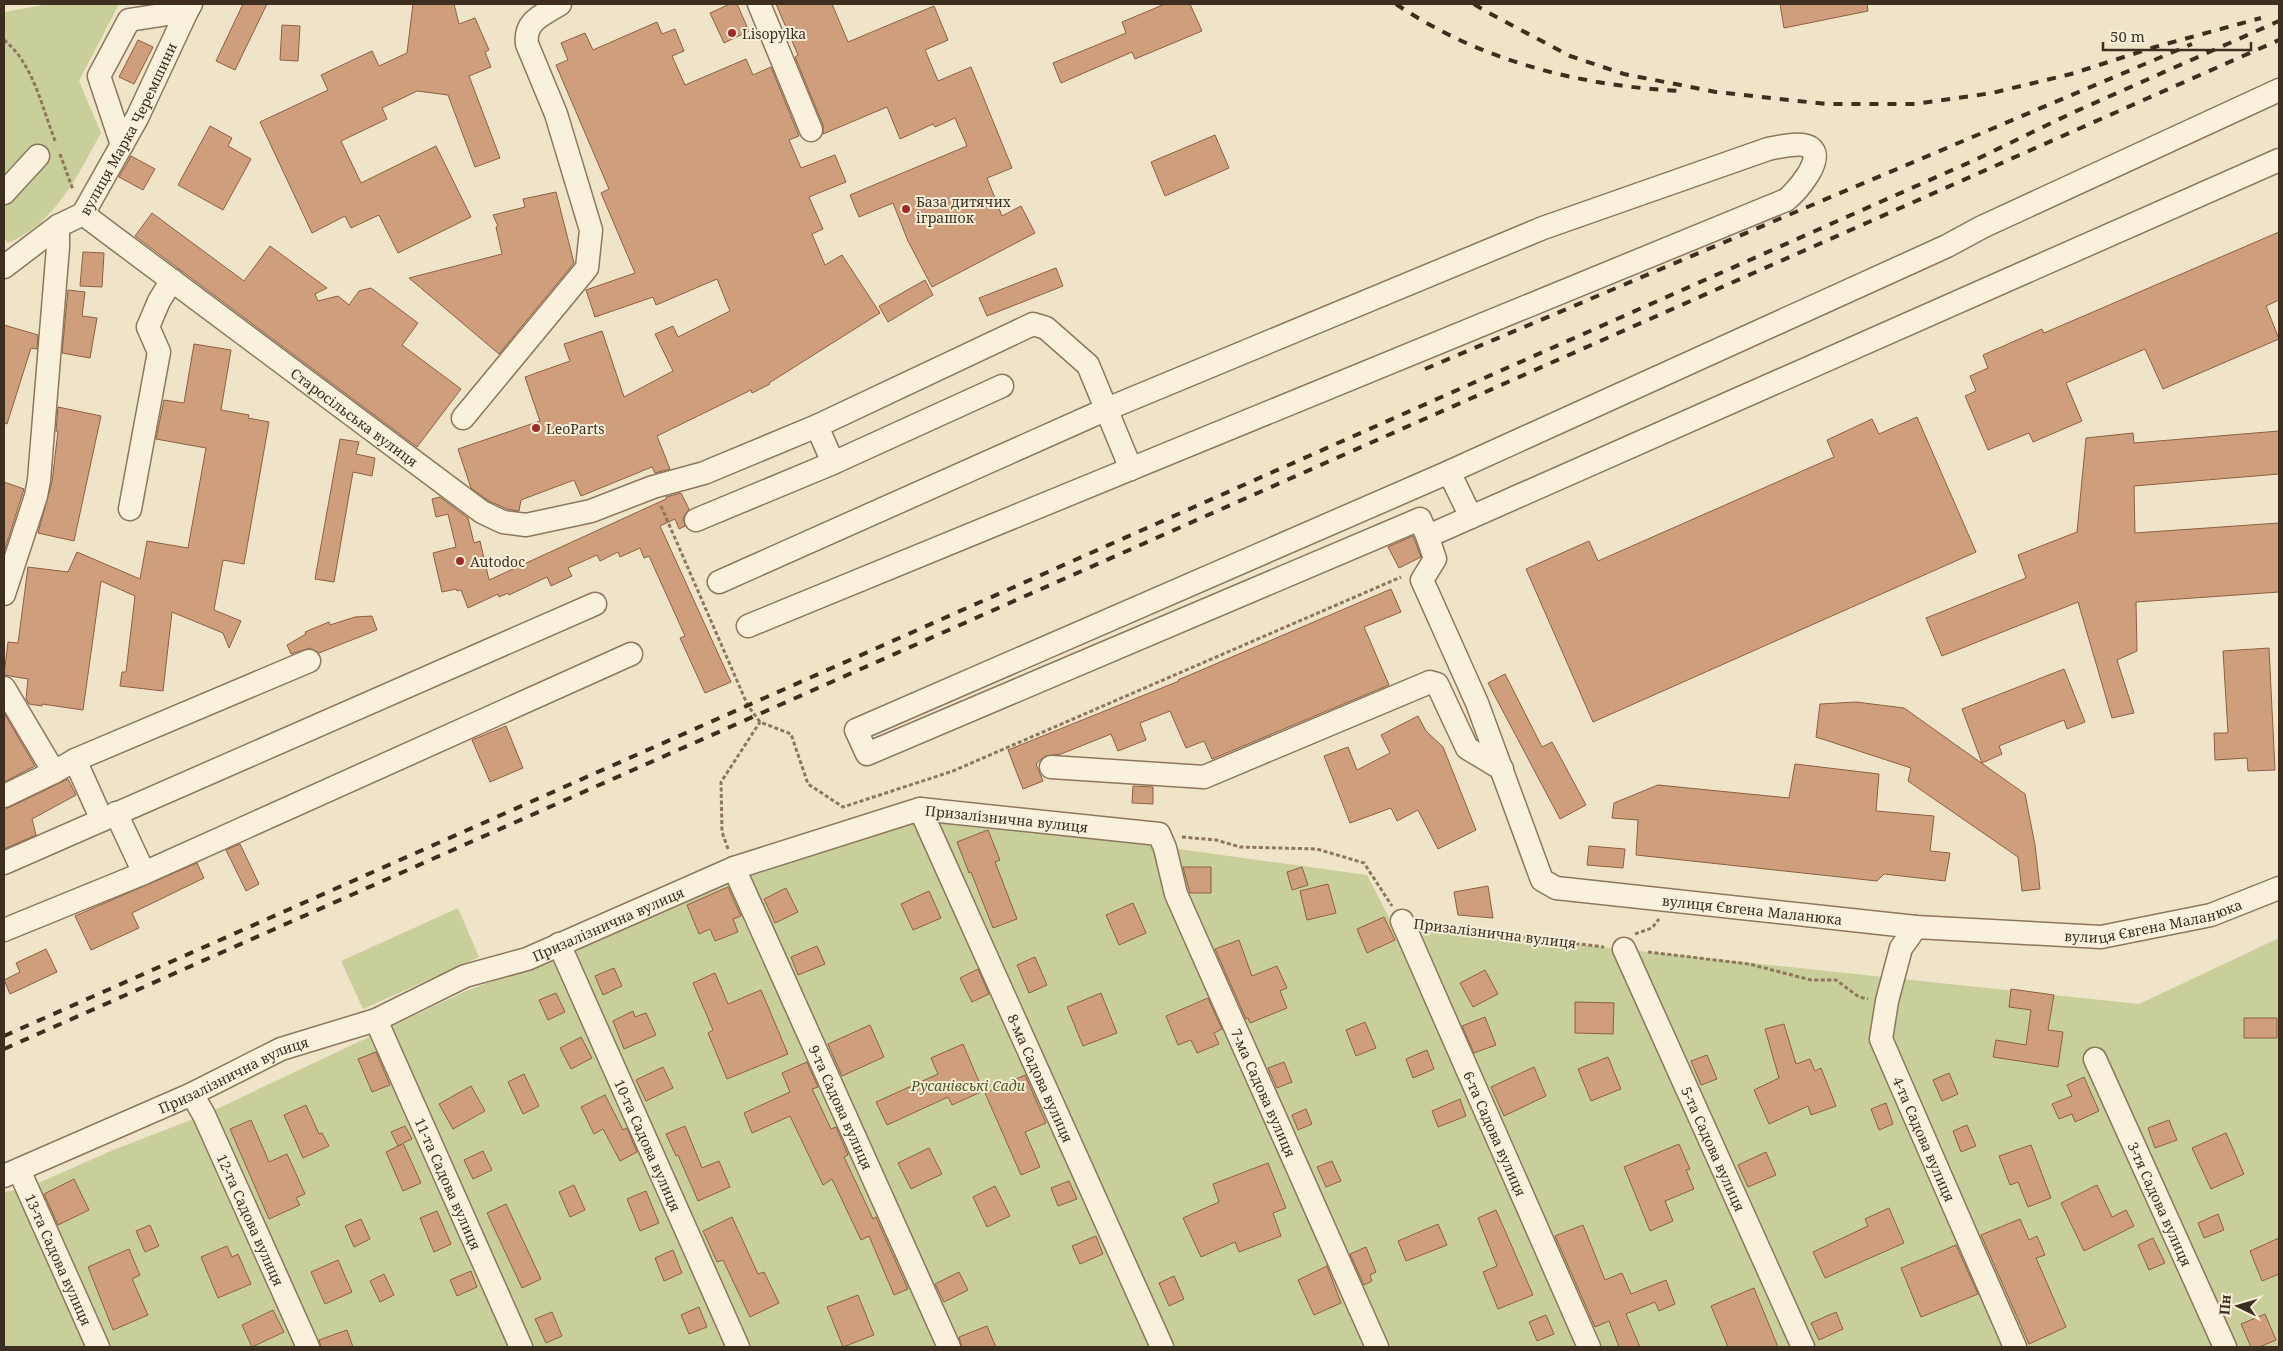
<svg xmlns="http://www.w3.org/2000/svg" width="2283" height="1351" font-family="'Noto Serif',serif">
<rect width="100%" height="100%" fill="#f0e4c8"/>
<!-- green -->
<path fill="#c9cf9b" d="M49,4H119L79,81L101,133C77,176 56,223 8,243L4,238V12Z
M947,817L1367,875L1393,925L2139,1004L2279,938V1347H4V1192L27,1188L113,1150L204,1115L466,991L564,955L740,879L911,822L919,827Z
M458,908L479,957L363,1009L341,961Z"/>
<!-- building -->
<path fill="#cf9f7d" stroke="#8d5f41" d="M243,4H267L235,70L216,61Z
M413,4H454L459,24L475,18L489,50L485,52L491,67L469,76L500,158L475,167L448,95L417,91L382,108L387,119L341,141L361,183L436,146L471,217L398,253L379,215L351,228L345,216L312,233L260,122L328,90L321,75L372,51L379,66L407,53Z
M730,4H737L749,31L724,43L710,13Z
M776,4H832L848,42L934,6L948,40L925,50L938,81L971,67L1012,168L987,178L1002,216L1021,206L1035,233L932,287L908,241L893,203L859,217L850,195L967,146L955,118L935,127L933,124L900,139L887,107L823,134V125L795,57L798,55Z
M1165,4H1190L1202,31L1135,59L1132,52L1061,83L1053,63L1126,33L1122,22Z
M1780,4H1867L1868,11L1784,28Z
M657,22L662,34L675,29L684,51L672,56L685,85L746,59L753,75L771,67L799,136L789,140L801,168L835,155L846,182L809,197L823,229L812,234L825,265L842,255L880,313L769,383L770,384L752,393L751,390L657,436L670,469L655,473L652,467L581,496L574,480L521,500L519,511L507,509L489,501L471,488L458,449L540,421L525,377L570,361L564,344L602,331L624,397L673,371L655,334L673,326L678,337L730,311L717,279L656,305L653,297L595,317L586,290L635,273L601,193L609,189L556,65L568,60L561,43L585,33L593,50Z
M282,25L300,26L298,61L280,60Z
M138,40L153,47L134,84L119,77Z
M210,126L232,138L228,146L251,159L223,210L178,185Z
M1215,135L1229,168L1165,196L1151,162Z
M131,156L155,169L143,190L119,177Z
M556,192L574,263L499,354L409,278L502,254L496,227L498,226L493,215L525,207L523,199Z
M152,213L244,281L270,246L327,288L315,294L318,301L338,296L349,305L359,291L371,288L418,323L402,345L461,389L417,447L135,236Z
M2279,232V300L2266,306L2279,339L2163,389L2145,349L2066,383L2082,421L2033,442L2029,433L1988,450L1965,396L1976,391L1970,376L1988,368L1983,355L2042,329L2044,333Z
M83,252L104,253L102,287L80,286Z
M1056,268L1063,286L987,316L979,298Z
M925,280L933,295L888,322L879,306Z
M68,290L85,292L82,316L97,318L90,358L62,353Z
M4,325L38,335L37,349L31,348L7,424L4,423Z
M194,344L231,350L221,410L249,415L248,418L269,422L244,564L223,560L214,610L241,621L229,648L223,633L172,612L163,691L120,686L122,672H126L135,596L101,581L83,710L42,704V706L29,704L26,699L28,679L4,675L8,642L18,643L28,567L68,572L77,552L140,579L147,541L188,548L206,448L156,439L164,400L184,403Z
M58,407L101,416L74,541L38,533L52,482L58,431H56Z
M1917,417L1976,552L1593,722L1526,569L1589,541L1598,561L1834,457L1827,440L1872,419L1879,434Z
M2279,431V474L2134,486L2135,533L2279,523V592L2136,602L2137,651L2117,660L2134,713L2112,718L2078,602L1942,656L1926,618L2026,578L2018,555L2077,532L2086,438L2133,433L2134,443Z
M340,439L359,442L356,454L375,458L372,476L353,472L334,582L315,579Z
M4,482L24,489L4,552Z
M681,493L689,509L683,518L685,526L679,529L675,519L660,526L731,682L705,693L680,638L685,636L649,556L644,558L640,548L620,557L618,552L600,561L597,555L568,568L572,576L551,586L547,577L509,595L508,593L499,597L498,594L468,608L461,590L457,591L456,589L442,592L433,553L456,547L448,514L436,517L432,499L440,497L468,518L474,543L480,541L489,580L666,499V497Z
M1413,536L1421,557L1399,568L1388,547Z
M1391,589L1401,612L1364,627L1389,685L1212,759L1204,741L1186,748L1170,711L1140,723L1146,740L1118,751L1111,734L1061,754L1045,756L1036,764L1043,781L1023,789L1008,750L1179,681L1178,680Z
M372,616L377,630L319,653L310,648L291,654L287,645L306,634L305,632L329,622L330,625L355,617Z
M2269,648L2275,770L2248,771L2247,758L2215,760L2214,733H2228L2223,651Z
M2064,669L2085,722L2067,729L2064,720L1999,746L2002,754L1982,763L1962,709Z
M1505,674L1542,747L1552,742L1586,805L1560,819L1488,683Z
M1856,702L1904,708L2025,794L2035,845L2040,889L2022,891L2018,857L1908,781L1911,768L1816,737L1820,704Z
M4,713L35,766L4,782Z
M1418,716L1426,731L1443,747L1476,830L1438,849L1418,810L1397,821L1391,808L1350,823L1324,756L1348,747L1357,770L1390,753L1381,735Z
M506,726L523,768L490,782L472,740Z
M1795,764L1879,774L1876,811L1934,816L1930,851L1950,853L1945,881L1884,874L1877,881L1636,855L1638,820L1612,818L1614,803L1658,785L1789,798Z
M68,779L76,795L32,819L36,835L4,849V810Z
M1133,786L1153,787V804L1132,803Z
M988,830L1000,860L995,862L1017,919L993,928L971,872L969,873L957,842Z
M240,844L259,884L246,891L226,850Z
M1589,846L1625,849L1623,868L1587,865Z
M197,863L204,878L132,913L139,928L91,950L75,916Z
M1183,867H1211V893H1190Z
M1302,867L1308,885L1292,890L1287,872Z
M1328,884L1336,913L1307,920L1300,891Z
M1488,886L1493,918L1458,915L1454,892Z
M728,887L741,916L733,919L738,932L715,941L710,929L699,934L687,905Z
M786,888L798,912L775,923L764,899Z
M929,891L941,918L913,930L901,904Z
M1133,903L1146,933L1119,945L1106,915Z
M1384,917L1395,940L1367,953L1357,929Z
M1239,940L1252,976L1277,966L1287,988L1280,991L1287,1008L1250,1023L1248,1018L1246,1019L1215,949Z
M817,946L825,964L798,975L791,957Z
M46,949L57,972L10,994L4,980L20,972L16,963Z
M1035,957L1047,985L1029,993L1017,965Z
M614,968L622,986L603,995L595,976Z
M978,969L989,994L972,1002L960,978Z
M1485,970L1498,994L1473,1007L1460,983Z
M715,973L728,1004L761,990L788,1054L727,1079L708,1033L713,1030L693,983Z
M2011,989L2054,995L2048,1030L2063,1032L2058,1067L1993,1057L1996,1040L2026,1045L2031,1010L2009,1007Z
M556,993L565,1012L548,1020L539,1000Z
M1101,993L1117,1033L1083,1046L1067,1007Z
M1208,998L1222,1029L1214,1033L1219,1044L1197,1053L1191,1040L1178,1045L1166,1016Z
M1575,1002L1614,1003L1613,1034L1575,1033Z
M633,1011L635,1017L646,1013L656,1035L624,1049L613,1021Z
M1485,1017L1496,1045L1474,1053L1462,1026Z
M2244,1018H2277V1038H2244Z
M1365,1022L1376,1048L1356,1056L1346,1030Z
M1784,1024L1796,1064L1810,1059L1815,1071L1821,1068L1836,1106L1811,1115L1808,1106L1769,1124L1754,1090L1779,1078L1765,1029Z
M870,1025L884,1057L842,1076L828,1044Z
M581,1037L592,1058L571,1069L560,1048Z
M963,1044L983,1091L952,1105L948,1097L887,1125L876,1102L938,1074L931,1058Z
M1427,1050L1434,1069L1413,1078L1406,1059Z
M376,1052L390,1085L372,1092L358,1059Z
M1707,1055L1717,1079L1701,1085L1691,1061Z
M1608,1057L1621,1089L1591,1101L1578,1069Z
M807,1062L818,1087L812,1089L831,1129L836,1127L848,1155L844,1157L873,1219L876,1217L908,1289L894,1295L869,1236L861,1240L832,1179L823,1185L790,1116L752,1133L744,1113L790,1092L782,1073Z
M1284,1062L1292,1082L1277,1088L1268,1068Z
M663,1067L673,1088L646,1101L636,1080Z
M1534,1067L1546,1096L1504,1116L1491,1087Z
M1949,1073L1958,1094L1942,1101L1933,1080Z
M524,1074L539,1106L523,1114L508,1082Z
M1025,1075L1046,1123L1025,1132L1040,1167L1021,1175L985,1093Z
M2084,1077L2099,1111L2075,1122L2072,1114L2059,1119L2052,1104L2072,1096L2067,1085Z
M471,1086L485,1111L453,1129L439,1104Z
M605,1095L623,1130L627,1128L637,1152L620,1161L603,1129L594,1134L581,1107Z
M1460,1099L1466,1116L1438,1127L1432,1111Z
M1886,1103L1893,1124L1879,1130L1871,1109Z
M306,1105L319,1134L322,1133L329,1146L303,1158L284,1115Z
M1306,1109L1312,1124L1298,1130L1292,1115Z
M251,1120L269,1162L287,1154L305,1194L296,1198L300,1205L269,1219L230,1129Z
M2169,1120L2177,1140L2155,1148L2148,1128Z
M1967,1125L1976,1146L1961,1152L1953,1131Z
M405,1126L412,1139L403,1143L421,1183L403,1191L386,1152L402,1144L398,1146L391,1132Z
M685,1126L702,1168L719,1161L730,1187L698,1201L678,1155L676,1156L666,1134Z
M2226,1133L2244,1174L2211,1189L2192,1148Z
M1679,1144L1690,1169L1686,1170L1694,1189L1665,1201L1673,1221L1650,1231L1624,1167Z
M2031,1145L2051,1198L2028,1207L2018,1182L2010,1185L1999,1156Z
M929,1148L942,1174L911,1189L898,1163Z
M483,1151L492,1170L473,1179L464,1160Z
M1766,1152L1776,1175L1748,1187L1738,1165Z
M1332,1161L1341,1181L1326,1187L1317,1167Z
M1268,1163L1286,1208L1273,1213L1281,1236L1239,1252L1235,1242L1201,1257L1183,1218L1219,1202L1213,1184Z
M74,1179L89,1210L58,1225L44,1194Z
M1069,1181L1077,1199L1058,1206L1051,1188Z
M574,1185L585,1210L570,1217L559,1192Z
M2097,1185L2112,1217L2126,1210L2134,1226L2084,1251L2061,1203Z
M995,1186L1010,1216L987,1227L973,1197Z
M646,1191L659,1223L640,1231L627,1199Z
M506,1204L541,1279L522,1288L487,1213Z
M1889,1208L1904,1243L1825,1278L1813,1252L1868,1226L1865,1219Z
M1496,1210L1533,1295L1498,1309L1483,1272L1497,1266L1478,1218Z
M437,1211L451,1244L434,1252L420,1218Z
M2218,1214L2224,1230L2204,1238L2198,1223Z
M732,1217L758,1274L764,1272L779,1303L750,1317L723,1260L717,1262L703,1231Z
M361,1219L370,1239L354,1247L345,1226Z
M2020,1219L2029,1240L2037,1236L2045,1255L2036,1258L2066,1327L2029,1344L1981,1235Z
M1438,1224L1447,1245L1406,1261L1398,1241Z
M150,1225L159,1246L145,1252L136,1231Z
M1583,1225L1605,1280L1622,1273L1631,1294L1666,1280L1675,1304L1659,1311L1655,1302L1626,1314L1640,1347H1619L1609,1321L1595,1327L1555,1236Z
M1096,1236L1103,1254L1080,1264L1072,1246Z
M2153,1238L2165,1263L2149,1270L2138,1245Z
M2279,1238V1274L2262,1281L2250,1251Z
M1956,1245L1978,1294L1921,1317L1901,1268Z
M227,1246L232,1257L238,1254L251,1284L218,1298L201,1257Z
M1366,1247L1376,1272L1370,1275L1372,1281L1364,1285L1350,1254Z
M129,1249L140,1275L132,1279L148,1315L113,1330L88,1267Z
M673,1250L682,1273L664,1281L655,1258Z
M338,1260L352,1292L325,1304L311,1272Z
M1327,1266L1341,1303L1314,1315L1298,1280Z
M471,1271L477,1287L457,1296L450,1280Z
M959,1272L968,1290L944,1302L935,1284Z
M384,1274L394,1295L380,1302L370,1281Z
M1174,1276L1184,1299L1169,1306L1159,1283Z
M1754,1288L1778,1347H1728L1711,1306Z
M858,1295L874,1335L843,1347L827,1307Z
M699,1307L707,1327L689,1334L681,1315Z
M273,1310L284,1332L252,1347L242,1325Z
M552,1312L562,1336L546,1343L535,1319Z
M1836,1312L1843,1329L1819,1340L1811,1323Z
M2265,1314L2276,1340L2259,1347H2251L2241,1324Z
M1546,1315L1554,1334L1537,1341L1529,1322Z
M987,1326L996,1347H962L959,1337Z
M347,1330L353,1347H321L319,1340Z"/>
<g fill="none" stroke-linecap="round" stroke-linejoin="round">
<!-- minor casing -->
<g stroke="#8d765c" stroke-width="25">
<g id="minor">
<path d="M759,4L811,130"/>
<path d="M122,145L99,76L129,20L187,11L191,4"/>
<path id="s1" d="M2279,160L1435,533L1428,538L1435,559L1422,580L1477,703L1542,880L1556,888L1916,927L2101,937L2211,915L2279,888"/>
<path d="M4,193L38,156"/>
<path id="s2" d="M83,214L482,512L503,522L526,525L591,511L653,487L704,473L817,426L1033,324L1046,328L1088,365L1131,469"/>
<path id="s3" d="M4,267L58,226L83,214L137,118L187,11V4"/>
<path d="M463,418L587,268L591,230L556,114L527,44C524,21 543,15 560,4"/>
<path d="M817,426L833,463"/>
<path d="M130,509L159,352L148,327L159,301L172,280"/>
<path d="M1471,517L1449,472L1947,246L1982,227L2279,90"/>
<path d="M696,520L833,463L1002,386"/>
<path d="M1428,538L1420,519L867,754L856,730L1449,472"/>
<path d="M719,582L1107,409L1543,228L1768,149C1778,147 1802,141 1811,148C1825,160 1795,193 1786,200L748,626"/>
<path d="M4,594L36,496L39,480L58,247V226"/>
<path d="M4,688L54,772"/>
<path d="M75,760L102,820"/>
<path d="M1051,767L1204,777L1430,682L1437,684L1439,688L1467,748L1502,769"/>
<path d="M4,796L54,772L75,760L309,661"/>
<path id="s4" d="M920,809L1162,1347"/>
<path d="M116,813L144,873"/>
<path d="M4,863L595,604"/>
<path id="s5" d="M734,868L949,1347"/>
<path id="s6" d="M1402,921L1589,1347"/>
<path id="s7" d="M1916,927L1901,948L1887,1001L1881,1039L2015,1347"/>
<path d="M4,930L144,873L631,654"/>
<path id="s8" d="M559,944L738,1347"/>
<path id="s9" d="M1624,949L1803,1347"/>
<path id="s10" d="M376,1020L521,1347"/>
<path id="s11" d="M2095,1059L2225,1347"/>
<path id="s12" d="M192,1094L204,1115L308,1347"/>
<path id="s13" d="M19,1170L98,1347"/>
<path id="s14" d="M4,1176L192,1094L281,1049L376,1020L465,976L527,959L734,868L920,809L1159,834L1165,848L1176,894L1377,1347"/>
</g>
</g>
<!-- path -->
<path stroke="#8d765c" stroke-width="3" stroke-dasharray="4 2.5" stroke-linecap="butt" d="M4,40C34,64 42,109 56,143
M60,154L73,190
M661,506L748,706L760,722L791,734L808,784L843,807L953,771L1401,577
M1182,837L1216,840L1240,847L1317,849L1364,863L1392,906
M728,849L722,832L721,782L760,722
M1427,925L1604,947
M1635,934L1652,928L1659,919
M1648,952L1749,964L1811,980H1836L1859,997L1868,999"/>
<!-- minor -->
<use href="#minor" stroke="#faf1dc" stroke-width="22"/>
<!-- rail -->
<path stroke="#3d2e20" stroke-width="4" stroke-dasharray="9 9" stroke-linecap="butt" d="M1396,4C1480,61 1580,86 1681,91
M1474,4L1487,12L1570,56L1624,74L1716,92L1826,104H1915L1992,93L2071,74L2155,47L2261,18
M1425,369L2192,44
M4,1036L1977,159L2072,113L2279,21
M4,1049L2279,40"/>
</g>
<!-- markers -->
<g fill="#9e2a2b" stroke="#f7eed8" stroke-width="2">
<circle cx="732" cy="33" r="5"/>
<circle cx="906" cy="209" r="5"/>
<circle cx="536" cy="428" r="5"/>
<circle cx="460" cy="561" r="5"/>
</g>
<g text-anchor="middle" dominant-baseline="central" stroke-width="4" stroke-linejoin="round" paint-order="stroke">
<!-- poi labels -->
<g font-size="14" fill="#3d2e20" stroke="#f7eed8" text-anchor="start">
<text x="742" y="33">Lisopylka</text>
<text x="916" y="201">База дитячих<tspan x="916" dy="16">іграшок</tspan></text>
<text x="546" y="428">LeoParts</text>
<text x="470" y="561">Autodoc</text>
</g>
<!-- street labels -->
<g font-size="14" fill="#3d2e20" stroke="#f7eed8">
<text stroke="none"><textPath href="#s3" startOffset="192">вулиця Марка Черемшини</textPath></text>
<text stroke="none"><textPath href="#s2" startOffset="339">Старосільська вулиця</textPath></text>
<text stroke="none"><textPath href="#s14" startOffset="1076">Призалізнична вулиця</textPath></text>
<text stroke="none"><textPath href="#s1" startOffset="1515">вулиця Євгена Маланюка</textPath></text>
<text stroke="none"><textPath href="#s1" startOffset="1919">вулиця Євгена Маланюка</textPath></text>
<text stroke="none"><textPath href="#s14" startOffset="656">Призалізнична вулиця</textPath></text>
<text transform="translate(1495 933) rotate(7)">Призалізнична вулиця</text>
<text stroke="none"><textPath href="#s14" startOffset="251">Призалізнична вулиця</textPath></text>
<text stroke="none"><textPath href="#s4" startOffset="295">8-ма Садова вулиця</textPath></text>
<text stroke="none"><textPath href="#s14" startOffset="1509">7-ма Садова вулиця</textPath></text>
<text stroke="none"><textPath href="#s5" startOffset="262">9-та Садова вулиця</textPath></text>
<text stroke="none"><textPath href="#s6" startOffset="232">6-та Садова вулиця</textPath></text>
<text stroke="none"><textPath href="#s7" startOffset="228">4-та Садова вулиця</textPath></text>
<text stroke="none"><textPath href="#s8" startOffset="220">10-та Садова вулиця</textPath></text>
<text stroke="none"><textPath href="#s9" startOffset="219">5-та Садова вулиця</textPath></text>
<text stroke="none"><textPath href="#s10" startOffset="179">11-та Садова вулиця</textPath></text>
<text stroke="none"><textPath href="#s11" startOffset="159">3-тя Садова вулиця</textPath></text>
<text stroke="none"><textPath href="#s12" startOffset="139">12-та Садова вулиця</textPath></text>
<text stroke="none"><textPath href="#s13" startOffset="98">13-та Садова вулиця</textPath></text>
</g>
<!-- park labels -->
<g font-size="14" font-style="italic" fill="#4d5a26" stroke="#f7eed8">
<text x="968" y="1085">Русанівські Сади</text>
</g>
</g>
<!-- border -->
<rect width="2283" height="1351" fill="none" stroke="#3d2e20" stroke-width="10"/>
<!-- north arrow -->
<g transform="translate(2238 1306) rotate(275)" stroke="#f7eed8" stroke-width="4" paint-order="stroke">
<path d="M0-4L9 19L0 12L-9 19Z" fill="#3d2e20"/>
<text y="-8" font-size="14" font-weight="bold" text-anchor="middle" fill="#3d2e20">Пн</text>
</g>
<!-- scale -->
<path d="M2103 42v8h148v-8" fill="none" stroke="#3d2e20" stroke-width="2.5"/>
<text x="2110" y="42" font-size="15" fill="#3d2e20" stroke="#f7eed8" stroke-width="4" paint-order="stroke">50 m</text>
</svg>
